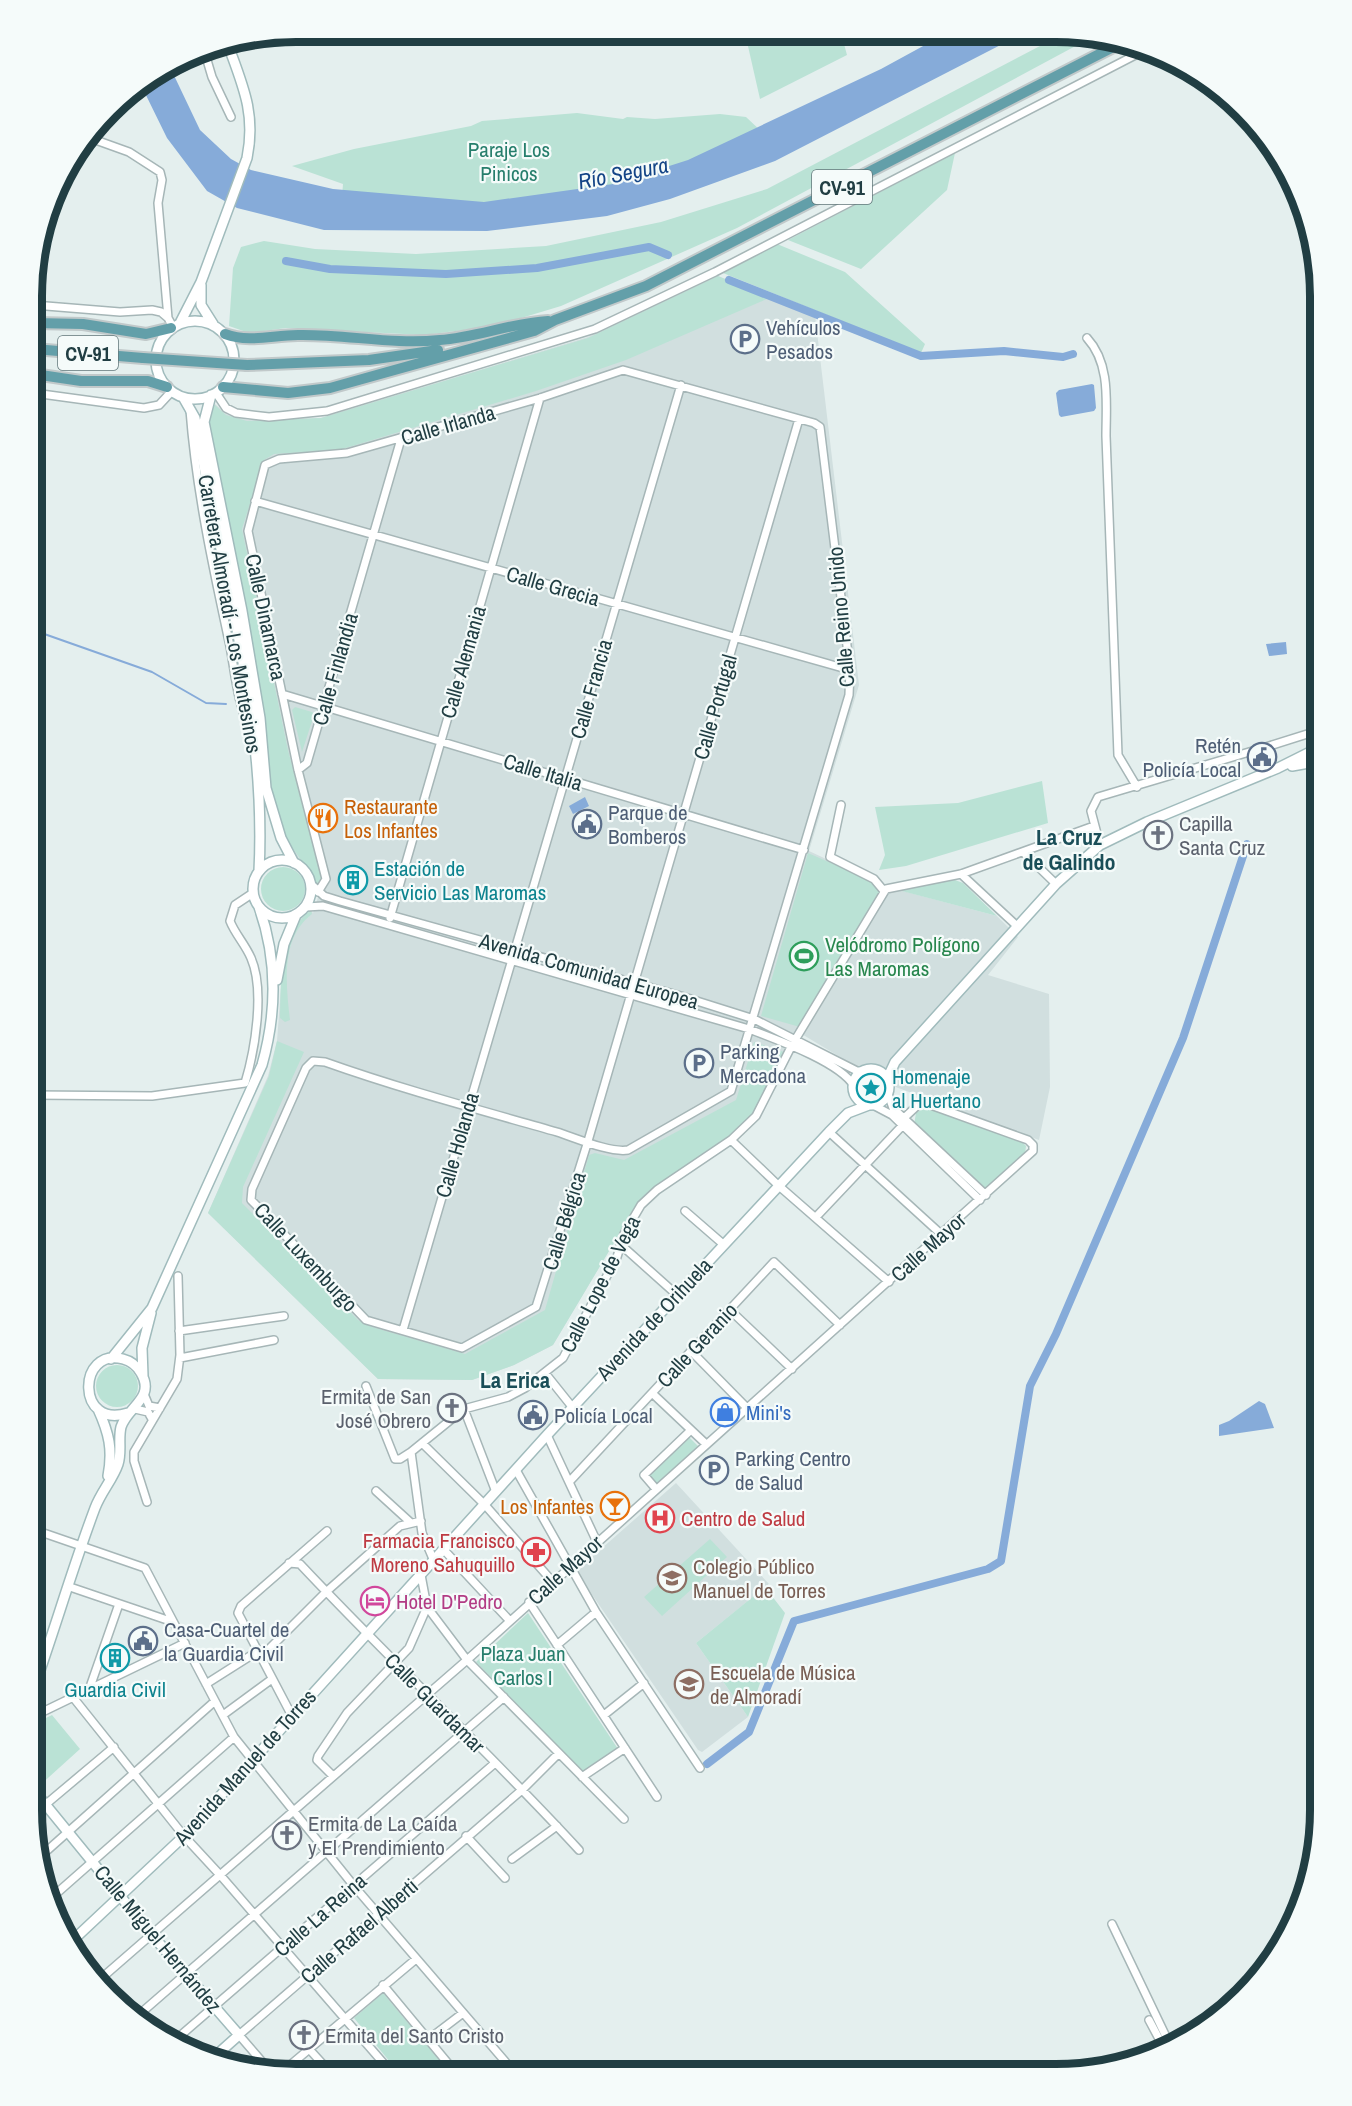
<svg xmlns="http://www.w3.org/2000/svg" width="1352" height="2106" font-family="'Archivo Narrow',sans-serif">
<rect width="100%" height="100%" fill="#e4efee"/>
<!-- built -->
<path fill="#d1dfdf" d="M718,276L815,315L859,685L809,851L884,886L997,916L1018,937L988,975L1049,994L1050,1087L1039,1140L893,1086L883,1070L867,1067L860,1069L795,1030L753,1113L637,1204L553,1345L514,1365L472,1380L378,1379L208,1213L268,1076L277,1041L282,974L298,920L311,910L313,913L318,897L312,879L288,846L270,787L261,706L208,420L209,408L215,404L228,415L248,420L321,418L588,337Z
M676,1483L769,1584L696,1643L748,1717L702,1752L698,1750L576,1571Z"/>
<!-- green -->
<path fill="#bae2d5" d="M745,33H841L847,55L760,99Z
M1063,34L1096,35L737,228L561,306L495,326L424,335L286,328L249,333L229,326L233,268L241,247L264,241L315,249L416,254L546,246L661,222L767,189Z
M577,113L623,119L627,117L655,119L720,114L746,117L762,132L635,182L490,206L342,197L343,184L292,166L354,149L471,126L482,121Z
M955,153L947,190L861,269L788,240Z
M777,244L845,272L925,344L921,353L723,273Z
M718,276L769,298L626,360L536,391L339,450L274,454L264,460L242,529L288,750L322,881L318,885L290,844L280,824L272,790L262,708L209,421L210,409L215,405L226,415L247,421L321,418L588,338Z
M295,707L312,712L314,715L302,752L292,710Z
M1042,781L1048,823L906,866L879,870L885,855L875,807L958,803Z
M808,853L884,886L800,1027L761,1016Z
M261 889a22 22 0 1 1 44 0a22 22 0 1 1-44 0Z
M955,880L963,883L997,916L898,890Z
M311,910L312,914C280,938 286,985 290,1020L285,1022L280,1018C281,981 279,934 311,910Z
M277,1041L304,1052L243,1187L242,1203L358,1320L372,1327L465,1354L545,1310L589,1155L595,1153L624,1160L736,1100L754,1042L784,1052L753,1113L729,1138L647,1193L637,1204L553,1345L514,1365L472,1380L378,1379L208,1213L269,1076Z
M859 1087a12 12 0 1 1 24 0a12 12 0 1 1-24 0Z
M925,1107L1022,1142L1026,1146L1025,1155L988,1187H982L914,1125L916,1113Z
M96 1386a21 21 0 1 1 42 0a21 21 0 1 1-42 0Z
M689,1437L699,1447L655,1485L647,1475Z
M710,1539L727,1557L662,1616L644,1597Z
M765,1587L785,1613L748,1717L696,1643Z
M528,1613L618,1749L583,1772L476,1662Z
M52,1715L80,1749L38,1787L32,1780V1725Z
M383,1993L450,2073H399L354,2018Z"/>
<!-- water -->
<path fill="#86abd9" d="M947,33L1022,34L775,161L670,199L607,216L487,231L324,230L237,208L207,191L167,138L141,85L170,67L200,130L231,159L251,170L333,189L484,202L613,184L688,160L881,69Z
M1092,384L1094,385L1096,408L1094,411L1061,417L1059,415L1056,393L1059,390Z
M1286,642L1287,654L1269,656L1266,644Z
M585,797L589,806L573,814L569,806Z
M1259,1401L1265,1404L1274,1428L1219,1436V1425L1229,1421Z"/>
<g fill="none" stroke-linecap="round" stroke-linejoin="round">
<!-- stream -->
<path stroke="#86abd9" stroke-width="2" d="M33,630L152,672L206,703L226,704"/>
<!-- canal -->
<path stroke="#86abd9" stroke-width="8" d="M286,261L330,269L446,274L537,268L649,247L668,255
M729,280L921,356L1004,351L1063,357L1073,354
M707,1764L749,1732L794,1621L988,1569L1001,1561L1030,1386L1056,1334L1183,1038L1247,844"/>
<!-- street casing -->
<g stroke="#a6b6b7" stroke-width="10">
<path id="street" d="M204,50L212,77L231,117
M90,138L129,152L160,172L162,180L158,203L168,318L173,327
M34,305L120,312L152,310L161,312L168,318
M1087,338C1111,364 1106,403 1106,436L1118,755L1137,787
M34,393L144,408L159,405L172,391
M216,393L226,408L236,413L269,417L327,411L595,329L715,272L1147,49
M190,410C196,489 213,568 230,646C235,673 238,707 251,731
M255,501L850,670
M282,694L804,850
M1266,747L1320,730
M298,770L307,763L401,439
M841,805L830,857L874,879L884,891
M1100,845L1091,811L1098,797L1266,747L1273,770
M1023,852L1056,884
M961,874L1017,926
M311,884L324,896L340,901L681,996L754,1019L857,1071H864
M318,892L326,879L298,770L248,531L265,465L279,459L347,453L540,398L623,370L814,423L820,427L850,670L849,695L731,1091L628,1150C610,1153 576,1138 557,1132C480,1110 401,1089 325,1062L313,1061L306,1068L252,1189L251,1200L258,1207L366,1320L462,1348L536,1307L588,1141L799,419
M306,907L323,906L749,1029C775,1039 840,1062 854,1086
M390,918L540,398
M888,1094L893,1108L986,1195
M33,1095L152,1096L245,1083C255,1050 265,990 251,958C245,944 235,934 230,921L235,905L253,893
M873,1105L892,1115L980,1200
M829,1132L942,1235
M731,1140L779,1186L889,1282
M685,1211L723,1244
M816,1217L902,1126
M620,1244L677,1295
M730,1310L792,1369
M403,1330L681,385
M179,1331L284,1316
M691,1351L747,1408
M180,1358L274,1340
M545,1373L573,1408
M366,1386L395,1459H400L411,1452
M652,1393L706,1444
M144,1394L149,1406L160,1408
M135,1409L148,1412L152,1419
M464,1409L496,1492
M547,1435L597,1542
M422,1443L485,1505L552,1581
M516,1470L596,1612L700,1768
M570,1481L774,1262L840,1325
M656,1489L644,1475L691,1430
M376,1491L410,1522
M147,1502L134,1461V1452L177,1379L180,1355L178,1276
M32,1529L145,1568L234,1737L354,1886L515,2073
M444,1550L510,1621
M434,1561L422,1533L411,1452L464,1409L508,1397L525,1388L563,1358L617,1257L624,1234L641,1205L657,1190L731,1140L756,1116L792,1045L886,889L961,874L1094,826
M289,1563L300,1564C391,1661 489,1752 579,1850
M32,1564L42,1533
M421,1575L427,1607L467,1660L624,1819
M70,1587L173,1622
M529,1602L657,1797
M557,1645L596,1612
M261,1657L326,1592L400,1526L421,1521
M206,1684L258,1651
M90,1687L119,1604
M72,1696L184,1836L221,1876L392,2073
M223,1715L272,1679
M604,1715L644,1683
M292,1716L238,1613L241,1606L327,1531
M32,1717L185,1643
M333,1776L317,1760L318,1756L347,1713L409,1648L427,1607
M582,1777L625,1748
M45,1805L114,1747
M466,1836L505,1878
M41,1856L215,1701
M512,1859L557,1826
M49,1900L234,1737
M1112,1924L1171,2047
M97,1982L467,1660L1033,1151V1145L1028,1140L925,1103H920L904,1118
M383,1985L456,2073
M134,2019L504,1697
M1149,2020L1165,2050
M429,2039L463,2013
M173,2042L495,1763
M309,2049L330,2072
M271,2072L239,2035L523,1789L558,1754
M282,2072L416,1959"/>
</g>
<!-- secondary casing -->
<g stroke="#a0bbbc" stroke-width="12">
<path id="secondary" d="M201,285V305L213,324
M156 360a39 39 0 1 1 78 0a39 39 0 1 1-78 0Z
M180,323L201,282L247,158C256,114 243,86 228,45
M211,395L204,422L242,611L260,718L266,788L281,838L294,863
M183,397L195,418C221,568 267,718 259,871
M1292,766L1320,761
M253 889a29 29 0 1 1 58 0a29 29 0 1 1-58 0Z
M277,980L284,944L296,915
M853 1087a18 18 0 1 1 36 0a18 18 0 1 1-36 0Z
M887,1079L895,1062L1056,884L1100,845L1147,822L1278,768L1320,747
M111,1359L152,1308L262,1065C277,1012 277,958 259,907
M143,1376L142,1348L151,1313
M98,1409C109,1433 113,1450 108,1476
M32,1693C54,1632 72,1569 95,1508C101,1492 113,1479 118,1464C122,1452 118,1439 121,1427C127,1407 156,1398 141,1373C137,1366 131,1361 123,1359C77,1347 76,1430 128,1413
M32,1788L152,1935L239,2035L212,2059
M70,1943L184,1836L547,1435L829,1132L848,1113L869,1105"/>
</g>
<!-- primary casing -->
<g stroke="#c1c9ca" stroke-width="14">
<path id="primary" d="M34,323L83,324L146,334L171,328
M225,334C250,343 272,335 298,335C346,334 392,345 440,340C477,337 512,323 548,321
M34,349L143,358
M247,365L369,360L438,350
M34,374L81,381H148L167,387
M223,387L288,393L330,388L534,331L555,320L646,286L1123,42"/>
</g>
<!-- street -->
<use href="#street" stroke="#fff" stroke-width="7"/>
<!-- secondary -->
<use href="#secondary" stroke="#fff" stroke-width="9"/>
<!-- primary -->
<use href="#primary" stroke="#639fa9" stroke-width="10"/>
<!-- primary-bridge casing -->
<g stroke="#c1c9ca" stroke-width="14" stroke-linecap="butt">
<path id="primary-bridge" d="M143,358L247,365"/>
</g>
<!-- primary-bridge -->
<use href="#primary-bridge" stroke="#639fa9" stroke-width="10"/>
</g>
<!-- icons -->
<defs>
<g id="parking-ring" transform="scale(1.5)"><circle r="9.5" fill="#f5fbfa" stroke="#5c6f8a" stroke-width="1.5"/><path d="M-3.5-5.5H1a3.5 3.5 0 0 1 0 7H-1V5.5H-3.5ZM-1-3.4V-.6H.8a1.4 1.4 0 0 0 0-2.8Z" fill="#5c6f8a"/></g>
<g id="civic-ring" transform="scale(1.5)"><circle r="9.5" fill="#f5fbfa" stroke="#5c6f8a" stroke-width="1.5"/><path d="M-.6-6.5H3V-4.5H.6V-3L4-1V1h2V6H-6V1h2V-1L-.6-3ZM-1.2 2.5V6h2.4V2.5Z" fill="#5c6f8a"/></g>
<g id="restaurant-ring" transform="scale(1.5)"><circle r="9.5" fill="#f5fbfa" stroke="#e8710a" stroke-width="1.5"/><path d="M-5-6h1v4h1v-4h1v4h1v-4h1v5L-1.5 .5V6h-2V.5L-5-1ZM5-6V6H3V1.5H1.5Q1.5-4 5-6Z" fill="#e8710a"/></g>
<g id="church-ring" transform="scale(1.5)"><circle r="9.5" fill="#f5fbfa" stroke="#6b7280" stroke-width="1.5"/><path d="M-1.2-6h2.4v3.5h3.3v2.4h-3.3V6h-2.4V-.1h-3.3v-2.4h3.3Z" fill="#6b7280"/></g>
<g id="building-ring" transform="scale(1.5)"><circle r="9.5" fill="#f5fbfa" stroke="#0f9aa8" stroke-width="1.5"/><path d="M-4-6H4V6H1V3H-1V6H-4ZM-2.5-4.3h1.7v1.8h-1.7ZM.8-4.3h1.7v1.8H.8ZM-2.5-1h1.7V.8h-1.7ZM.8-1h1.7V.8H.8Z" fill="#0f9aa8"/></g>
<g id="stadium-ring" transform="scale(1.5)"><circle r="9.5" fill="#f5fbfa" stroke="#2e9e5b" stroke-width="1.5"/><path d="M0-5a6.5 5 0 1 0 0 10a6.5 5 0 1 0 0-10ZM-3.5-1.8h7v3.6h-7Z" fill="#2e9e5b"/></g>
<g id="sight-ring" transform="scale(1.5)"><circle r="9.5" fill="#f5fbfa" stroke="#0f9aa8" stroke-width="1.5"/><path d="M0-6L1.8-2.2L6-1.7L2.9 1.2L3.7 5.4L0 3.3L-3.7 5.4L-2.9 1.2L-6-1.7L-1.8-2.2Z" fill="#0f9aa8"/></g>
<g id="shop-ring" transform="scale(1.5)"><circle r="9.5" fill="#f5fbfa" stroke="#3f7fe0" stroke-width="1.5"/><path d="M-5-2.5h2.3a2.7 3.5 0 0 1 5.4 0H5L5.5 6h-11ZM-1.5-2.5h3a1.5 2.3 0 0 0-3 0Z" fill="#3f7fe0"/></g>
<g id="bar-ring" transform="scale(1.5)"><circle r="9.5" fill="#f5fbfa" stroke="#e8710a" stroke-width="1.5"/><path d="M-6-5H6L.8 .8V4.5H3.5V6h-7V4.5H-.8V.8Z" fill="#e8710a"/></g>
<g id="hospital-ring" transform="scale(1.5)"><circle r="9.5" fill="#f5fbfa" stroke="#e0444e" stroke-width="1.5"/><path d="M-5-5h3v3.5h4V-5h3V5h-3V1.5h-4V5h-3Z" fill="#e0444e"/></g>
<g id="pharmacy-ring" transform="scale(1.5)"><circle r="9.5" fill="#f5fbfa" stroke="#e0444e" stroke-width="1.5"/><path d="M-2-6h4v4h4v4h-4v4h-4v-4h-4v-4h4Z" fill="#e0444e"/></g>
<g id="school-ring" transform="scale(1.5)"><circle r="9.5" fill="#f5fbfa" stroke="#8d6e63" stroke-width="1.5"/><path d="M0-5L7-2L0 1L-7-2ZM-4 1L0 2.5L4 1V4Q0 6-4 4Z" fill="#8d6e63"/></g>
<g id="hotel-ring" transform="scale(1.5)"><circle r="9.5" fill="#f5fbfa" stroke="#d1479c" stroke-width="1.5"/><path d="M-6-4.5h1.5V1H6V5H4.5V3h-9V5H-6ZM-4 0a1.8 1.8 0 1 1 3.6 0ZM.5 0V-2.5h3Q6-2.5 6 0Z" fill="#d1479c"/></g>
<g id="university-ring" transform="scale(1.5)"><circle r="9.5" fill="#f5fbfa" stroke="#8d6e63" stroke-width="1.5"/><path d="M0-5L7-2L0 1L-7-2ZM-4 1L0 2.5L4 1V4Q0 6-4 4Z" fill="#8d6e63"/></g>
</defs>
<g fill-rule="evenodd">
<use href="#parking-ring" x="745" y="339"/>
<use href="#civic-ring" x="1262" y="757"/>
<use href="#restaurant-ring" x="323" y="818"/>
<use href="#civic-ring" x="587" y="824"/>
<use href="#church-ring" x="1158" y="835"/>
<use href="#building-ring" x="353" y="880"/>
<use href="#stadium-ring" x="804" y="956"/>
<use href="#parking-ring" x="699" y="1063"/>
<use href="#sight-ring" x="871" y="1088"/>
<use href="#church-ring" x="452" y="1408"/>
<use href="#shop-ring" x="725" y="1412"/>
<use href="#civic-ring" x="533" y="1415"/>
<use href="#parking-ring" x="714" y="1470"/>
<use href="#bar-ring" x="615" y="1506"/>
<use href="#hospital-ring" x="660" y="1518"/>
<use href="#pharmacy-ring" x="536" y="1552"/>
<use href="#school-ring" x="672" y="1578"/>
<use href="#hotel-ring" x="375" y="1601"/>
<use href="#civic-ring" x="143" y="1641"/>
<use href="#building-ring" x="115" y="1658"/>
<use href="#university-ring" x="689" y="1684"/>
<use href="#church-ring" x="287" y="1835"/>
<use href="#church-ring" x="304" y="2035"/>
</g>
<g text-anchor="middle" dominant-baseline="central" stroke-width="4.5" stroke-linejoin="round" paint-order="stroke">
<!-- shield labels -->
<g fill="#f5fbfa" stroke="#61777a" stroke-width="1.5">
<rect x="812" y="170" width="60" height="34" rx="4.5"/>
<rect x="58" y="336" width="60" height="34" rx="4.5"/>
</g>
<g font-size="20" font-weight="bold" fill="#213e43">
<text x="842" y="187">CV-91</text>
<text x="88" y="353">CV-91</text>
</g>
<!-- park labels -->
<g font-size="21" fill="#267e6c" stroke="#f5fbfa">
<text x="509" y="149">Paraje Los<tspan x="509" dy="24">Pinicos</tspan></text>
<text x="523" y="1653">Plaza Juan<tspan x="523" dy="24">Carlos I</tspan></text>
</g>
<!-- service labels -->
<g font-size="21" fill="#4e5e75" stroke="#f5fbfa" text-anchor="start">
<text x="766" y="327">Vehículos<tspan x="766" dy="24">Pesados</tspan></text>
<text x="1241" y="745" text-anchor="end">Retén<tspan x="1241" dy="24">Policía Local</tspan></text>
<text x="608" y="812">Parque de<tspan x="608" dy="24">Bomberos</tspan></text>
<text x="720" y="1051">Parking<tspan x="720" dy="24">Mercadona</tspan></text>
<text x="554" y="1415">Policía Local</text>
<text x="735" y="1458">Parking Centro<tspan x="735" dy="24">de Salud</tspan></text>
<text x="164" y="1629">Casa-Cuartel de<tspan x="164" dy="24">la Guardia Civil</tspan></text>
</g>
<!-- street labels -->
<g font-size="21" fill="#213e43" stroke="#f5fbfa">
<text transform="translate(448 425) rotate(-16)">Calle Irlanda</text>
<text transform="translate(553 586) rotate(16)">Calle Grecia</text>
<text transform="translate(230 614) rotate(80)">Carretera Almoradí - Los Montesinos</text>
<text transform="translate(266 617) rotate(78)">Calle Dinamarca</text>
<text transform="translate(841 617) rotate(-95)">Calle Reino Unido</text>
<text transform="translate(463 662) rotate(-74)">Calle Alemania</text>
<text transform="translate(335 669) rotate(-74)">Calle Finlandia</text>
<text transform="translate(591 689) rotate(-74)">Calle Francia</text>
<text transform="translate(715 707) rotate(-74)">Calle Portugal</text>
<text transform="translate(543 772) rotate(17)">Calle Italia</text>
<text transform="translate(589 971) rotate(16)">Avenida Comunidad Europea</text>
<text transform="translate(457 1145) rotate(-74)">Calle Holanda</text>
<text transform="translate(564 1221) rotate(-73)">Calle Bélgica</text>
<text transform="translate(928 1247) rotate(-42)">Calle Mayor</text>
<text transform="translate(306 1257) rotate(47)">Calle Luxemburgo</text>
<text transform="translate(600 1284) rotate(-63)">Calle Lope de Vega</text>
<text transform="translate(654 1319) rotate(-47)">Avenida de Orihuela</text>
<text transform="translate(697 1345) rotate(-47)">Calle Geranio</text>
<text transform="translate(565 1570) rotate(-42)">Calle Mayor</text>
<text transform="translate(435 1703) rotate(45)">Calle Guardamar</text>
<text transform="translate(245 1767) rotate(-48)">Avenida Manuel de Torres</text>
<text transform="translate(320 1915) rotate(-41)">Calle La Reina</text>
<text transform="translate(359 1931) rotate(-41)">Calle Rafael Alberti</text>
<text transform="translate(158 1939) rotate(50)">Calle Miguel Hernández</text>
</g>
<!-- food labels -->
<g font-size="21" fill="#c56008" stroke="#f5fbfa" text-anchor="start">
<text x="344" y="806">Restaurante<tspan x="344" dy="24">Los Infantes</tspan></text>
<text x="594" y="1506" text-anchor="end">Los Infantes</text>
</g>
<!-- worship labels -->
<g font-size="21" fill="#5b616d" stroke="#f5fbfa" text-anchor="start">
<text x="1179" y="823">Capilla<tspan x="1179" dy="24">Santa Cruz</tspan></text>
<text x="431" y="1396" text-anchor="end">Ermita de San<tspan x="431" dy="24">José Obrero</tspan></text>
<text x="308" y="1823">Ermita de La Caída<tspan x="308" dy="24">y El Prendimiento</tspan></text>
<text x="325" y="2035">Ermita del Santo Cristo</text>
</g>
<!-- culture labels -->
<g font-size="21" fill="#0d838f" stroke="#f5fbfa" text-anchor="start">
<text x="374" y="868">Estación de<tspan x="374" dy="24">Servicio Las Maromas</tspan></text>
<text x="892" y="1076">Homenaje<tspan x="892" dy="24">al Huertano</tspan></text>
<text x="115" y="1689" text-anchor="middle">Guardia Civil</text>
</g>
<!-- leisure labels -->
<g font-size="21" fill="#27864d" stroke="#f5fbfa" text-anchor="start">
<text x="825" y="944">Velódromo Polígono<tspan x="825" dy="24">Las Maromas</tspan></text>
</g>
<!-- shop labels -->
<g font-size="21" fill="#366cbe" stroke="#f5fbfa" text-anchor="start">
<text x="746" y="1412">Mini's</text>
</g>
<!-- health labels -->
<g font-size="21" fill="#be3a42" stroke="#f5fbfa" text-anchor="start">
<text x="681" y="1518">Centro de Salud</text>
<text x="515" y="1540" text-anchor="end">Farmacia Francisco<tspan x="515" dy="24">Moreno Sahuquillo</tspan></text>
</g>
<!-- education labels -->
<g font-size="21" fill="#785e54" stroke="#f5fbfa" text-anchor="start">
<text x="693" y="1566">Colegio Público<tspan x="693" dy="24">Manuel de Torres</tspan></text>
<text x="710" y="1672">Escuela de Música<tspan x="710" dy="24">de Almoradí</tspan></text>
</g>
<!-- hotel labels -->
<g font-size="21" fill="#b23c85" stroke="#f5fbfa" text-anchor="start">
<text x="396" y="1601">Hotel D'Pedro</text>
</g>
<!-- water labels -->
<g font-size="22" font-style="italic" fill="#134486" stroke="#f5fbfa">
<text transform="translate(623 173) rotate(-11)">Río Segura</text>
</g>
<!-- neighbourhood labels -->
<g font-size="22" font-weight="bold" fill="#1a4e58" stroke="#f5fbfa">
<text x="1069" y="837">La Cruz<tspan x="1069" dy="25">de Galindo</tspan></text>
<text x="515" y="1380">La Erica</text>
</g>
</g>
<!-- crop -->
<path d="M0 0H1352V2106H0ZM296 42H1056A254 254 0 0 1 1310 296V1810A254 254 0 0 1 1056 2064H296A254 254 0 0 1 42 1810V296A254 254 0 0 1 296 42Z" fill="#f5fbfa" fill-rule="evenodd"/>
<path fill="none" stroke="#213e43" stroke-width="8" d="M296 42H1056A254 254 0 0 1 1310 296V1810A254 254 0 0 1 1056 2064H296A254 254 0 0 1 42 1810V296A254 254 0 0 1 296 42Z"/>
</svg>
